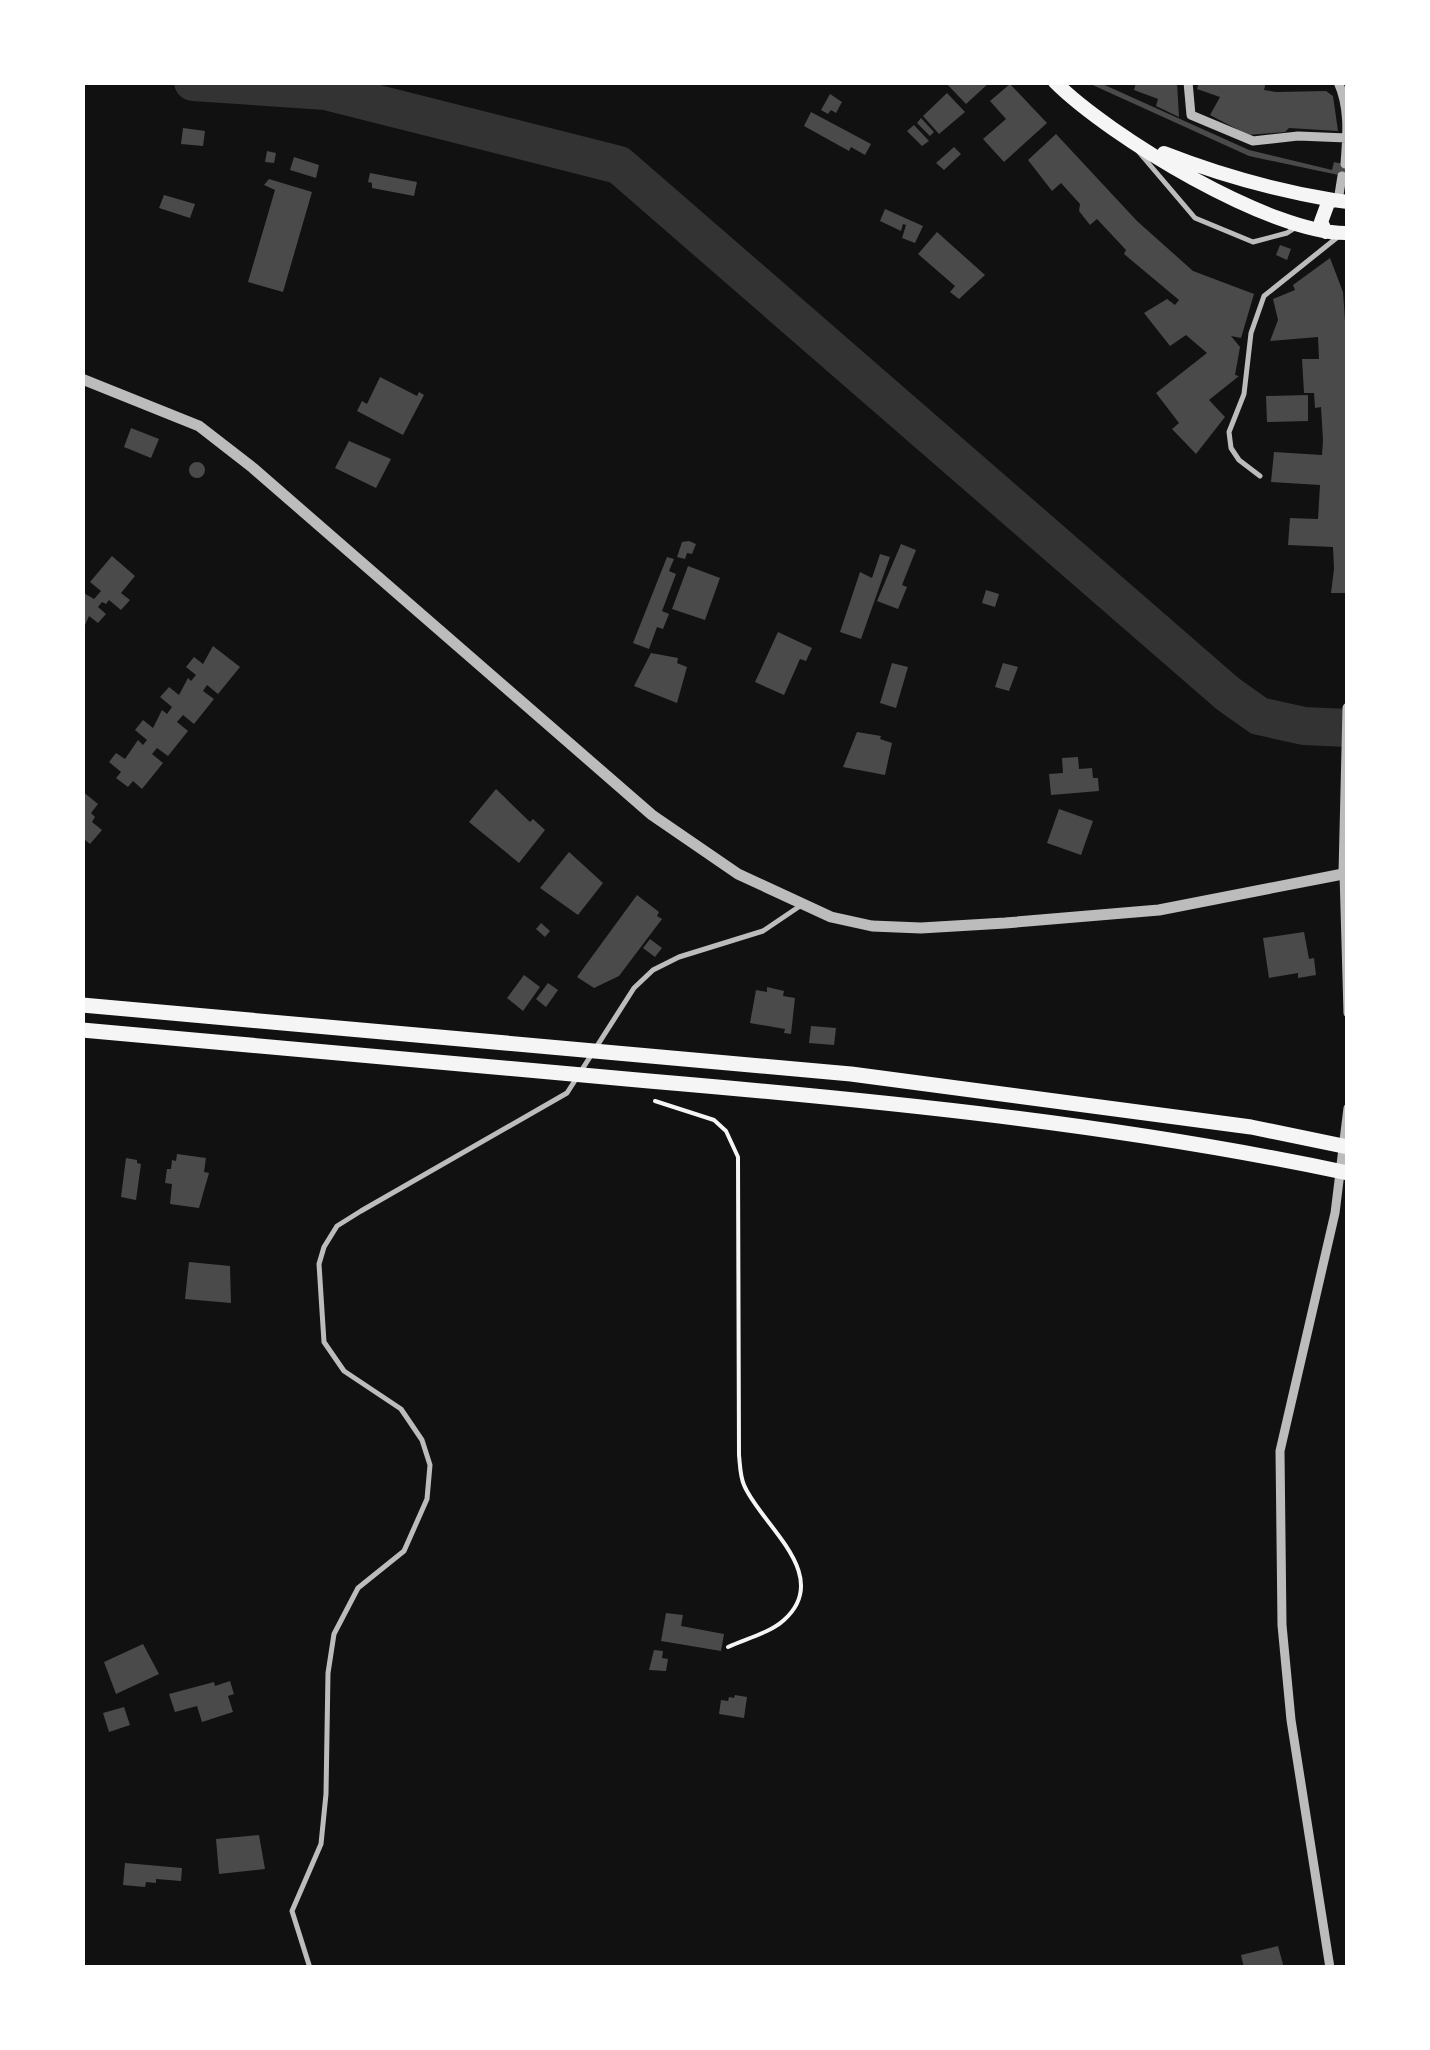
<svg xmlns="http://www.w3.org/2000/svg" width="1430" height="2050" font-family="'IBM Plex Serif',serif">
<rect width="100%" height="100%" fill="#111"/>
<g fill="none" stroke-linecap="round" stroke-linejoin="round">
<!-- river -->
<path stroke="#333" stroke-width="38" d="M193,82L326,91L619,165L1228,694L1259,716L1304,726L1348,728"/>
</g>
<!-- building -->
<path fill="#4a4a4a" d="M945,82H990L966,104Z
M1086,82H1098L1249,150L1332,170L1334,162L1348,165V177L1249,156Z
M1136,82H1177L1179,117L1156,106L1158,99L1134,90Z
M1199,82H1266L1264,90L1276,92L1326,91L1333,96L1338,131L1289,128L1285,132L1248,135L1210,115L1220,97L1197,89Z
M1010,84L1047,123L1004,162L983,139L1006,119L990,101Z
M947,93L965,112L939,134L923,116Z
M830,94L842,102L836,113L831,110L828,114L821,110Z
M811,112L871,144L865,155L851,147L849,151L804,126Z
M921,118L934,132L930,136L917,123Z
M914,125L929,141L922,146L907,131Z
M183,128L205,131L203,146L181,144Z
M1056,134L1137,221L1193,271L1254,294L1241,338L1231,336L1240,347L1235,375L1239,376L1209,400L1225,417L1196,454L1172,429L1179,423L1156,393L1207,353L1186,335L1170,346L1144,313L1167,299L1175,305L1179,300L1124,254L1126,250L1097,219L1090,225L1079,211L1080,204L1061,183L1052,191L1028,160Z
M954,147L961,154L944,170L936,163Z
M267,151L276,153L274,163L265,162Z
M294,157L319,165L316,178L290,170Z
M370,173L417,182L414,196L372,188V183L368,182Z
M269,179L312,192L283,292L248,282L275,190L264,185Z
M164,195L195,204L190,218L159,208Z
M885,209L923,226L915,243L902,238L906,225L903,224L901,231L880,221Z
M937,232L985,275L959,299L950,292L955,286L918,254Z
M1280,245L1291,249L1287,260L1276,255Z
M1330,258L1343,292L1348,364L1346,593H1331L1334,569L1333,547L1288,545L1290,518L1318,519L1320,485L1271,482L1274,452L1322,455L1323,440L1321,407L1315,408L1314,393H1304L1302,359H1319L1318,337L1270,341L1278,320L1273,299L1295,290L1293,285Z
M380,377L417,396L419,392L424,395L403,435L357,411L362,401L367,404Z
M1308,395V421L1267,422L1266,396Z
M131,428L159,439L151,458L124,447Z
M349,441L391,459L376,488L335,468Z
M189 470a8 8 0 1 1 16 0a8 8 0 1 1-16 0Z
M689,541L696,544L692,554L687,553L685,559L677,557L682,542Z
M901,544L916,550L902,585L907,587L898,609L877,601Z
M880,554L890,557L861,639L840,632L860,572L872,578Z
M112,556L135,576L121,593L130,600L121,610L109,600L106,604L102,602L98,607L106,614L98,623L89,616L82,632V592L94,599L101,591L90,582Z
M667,557L674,559L669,571L676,574L662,611L669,614L663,629L657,627L649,649L633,643Z
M688,566L720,578L705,620L672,609Z
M986,590L999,594L995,607L982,603Z
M778,632L812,648L806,661L800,659L784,695L755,682Z
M213,646L240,667L218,694L207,685L203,691L214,699L194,724L183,715L177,722L188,731L168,756L157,748L152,754L163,763L142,789L133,781L128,787L116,778L121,772L109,762L116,753L125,759L138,740L143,745L147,740L135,730L143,720L153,728L162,710L167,714L172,707L160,697L169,687L179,695L188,678L191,681L196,675L186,667L194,657L203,664Z
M651,653L678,658L677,663L687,667L677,703L634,686Z
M892,663L908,667L896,708L880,703Z
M1003,663L1018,667L1009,691L995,687Z
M857,732L881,736L880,739L892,743L885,775L843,767Z
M1078,757L1079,769L1092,768L1093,778H1098L1099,791L1051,795L1049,774L1063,773L1062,758Z
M496,789L530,822L533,819L545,830L519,863L469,822Z
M82,791L98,804L91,813L95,817L92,822L102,830L90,844L85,840L82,844Z
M1059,809L1093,821L1081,855L1047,843Z
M569,852L603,883L578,915L540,888Z
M637,895L659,912L657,916L662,919L619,976L594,988L577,977Z
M541,923L550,931L545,937L536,929Z
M1304,932L1309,959L1314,958L1316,975L1298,978V973L1269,978L1263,938Z
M650,939L662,948L655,957L643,948Z
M524,975L540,987L523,1011L507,998Z
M548,983L558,990L546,1007L536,999Z
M767,987L784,991L783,996L795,998L791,1034L784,1033L785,1029L750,1023L756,990L767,992Z
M811,1026L836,1028L834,1045L809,1043Z
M177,1154L206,1158L204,1172L209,1173L199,1208L170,1204L172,1184L165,1183L167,1169H171L172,1160L176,1161Z
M126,1158L137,1160V1163L141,1164L136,1200L121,1197Z
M189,1262L230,1266L231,1303L185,1299Z
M666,1613L683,1615L681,1626L724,1634L721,1651L661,1641Z
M143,1644L159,1674L116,1694L104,1662Z
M654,1650L663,1651L662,1658L668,1659L666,1671L649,1670Z
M230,1681L234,1694L228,1696L233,1712L202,1722L197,1706L175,1712L169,1694L214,1682L215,1686Z
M735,1695L747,1697L744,1718L719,1714L721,1700L728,1701L729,1697L734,1698Z
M124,1707L130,1725L109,1732L103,1713Z
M259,1835L265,1869L219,1874L216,1839Z
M125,1863L182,1868L181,1881L156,1879V1883L146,1882L145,1887L123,1885Z
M1278,1946L1284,1968H1244L1241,1955Z"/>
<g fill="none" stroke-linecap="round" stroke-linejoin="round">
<!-- path -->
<path stroke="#f5f5f5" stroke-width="4" d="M655,1101L714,1120L726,1131L738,1157L739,1455C740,1464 740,1476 744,1485C760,1524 834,1575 784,1620C770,1633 745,1639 728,1647"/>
<!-- service -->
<path stroke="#bcbcbc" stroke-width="5" d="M1138,151L1195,218L1253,242L1287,233L1298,226
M1260,476L1239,460L1231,448L1229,432L1244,394L1251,333L1264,296L1339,236
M310,1968L292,1911L321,1844L326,1794L328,1673L334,1634L358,1588L404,1551L427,1499L430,1465L422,1440L401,1409L344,1371L324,1342L319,1264L324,1247L337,1226L361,1211L567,1093L634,988L653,970L679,957L763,931L800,906"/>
<!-- minor -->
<path stroke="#bcbcbc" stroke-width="9" d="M1188,82L1191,115L1253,141L1298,136L1347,138
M1338,82C1350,108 1347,137 1345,164
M1338,201L1342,176
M1344,873L1348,1013
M1330,1968L1291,1720L1282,1625L1280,1451L1335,1213L1348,1108"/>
<!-- tertiary -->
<path stroke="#bcbcbc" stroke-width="11" d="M82,379L199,426L253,468L652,815L738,874L831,917L872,926L921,928L1005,923L1159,910L1348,873
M1344,873L1348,708"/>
<!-- secondary -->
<path stroke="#f5f5f5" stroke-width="14" d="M1055,82C1109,136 1272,235 1348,233
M1164,153C1220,175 1274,190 1333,200
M1326,232L1321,222L1328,203L1333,200L1348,202"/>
<!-- trunk -->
<path stroke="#f5f5f5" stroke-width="15" d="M82,1005L851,1074L1251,1127L1348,1147
M82,1030C271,1047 460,1064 649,1081C883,1101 1117,1124 1348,1173"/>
</g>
<!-- border -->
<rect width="1430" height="2050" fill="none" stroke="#ffffff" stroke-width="170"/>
</svg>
